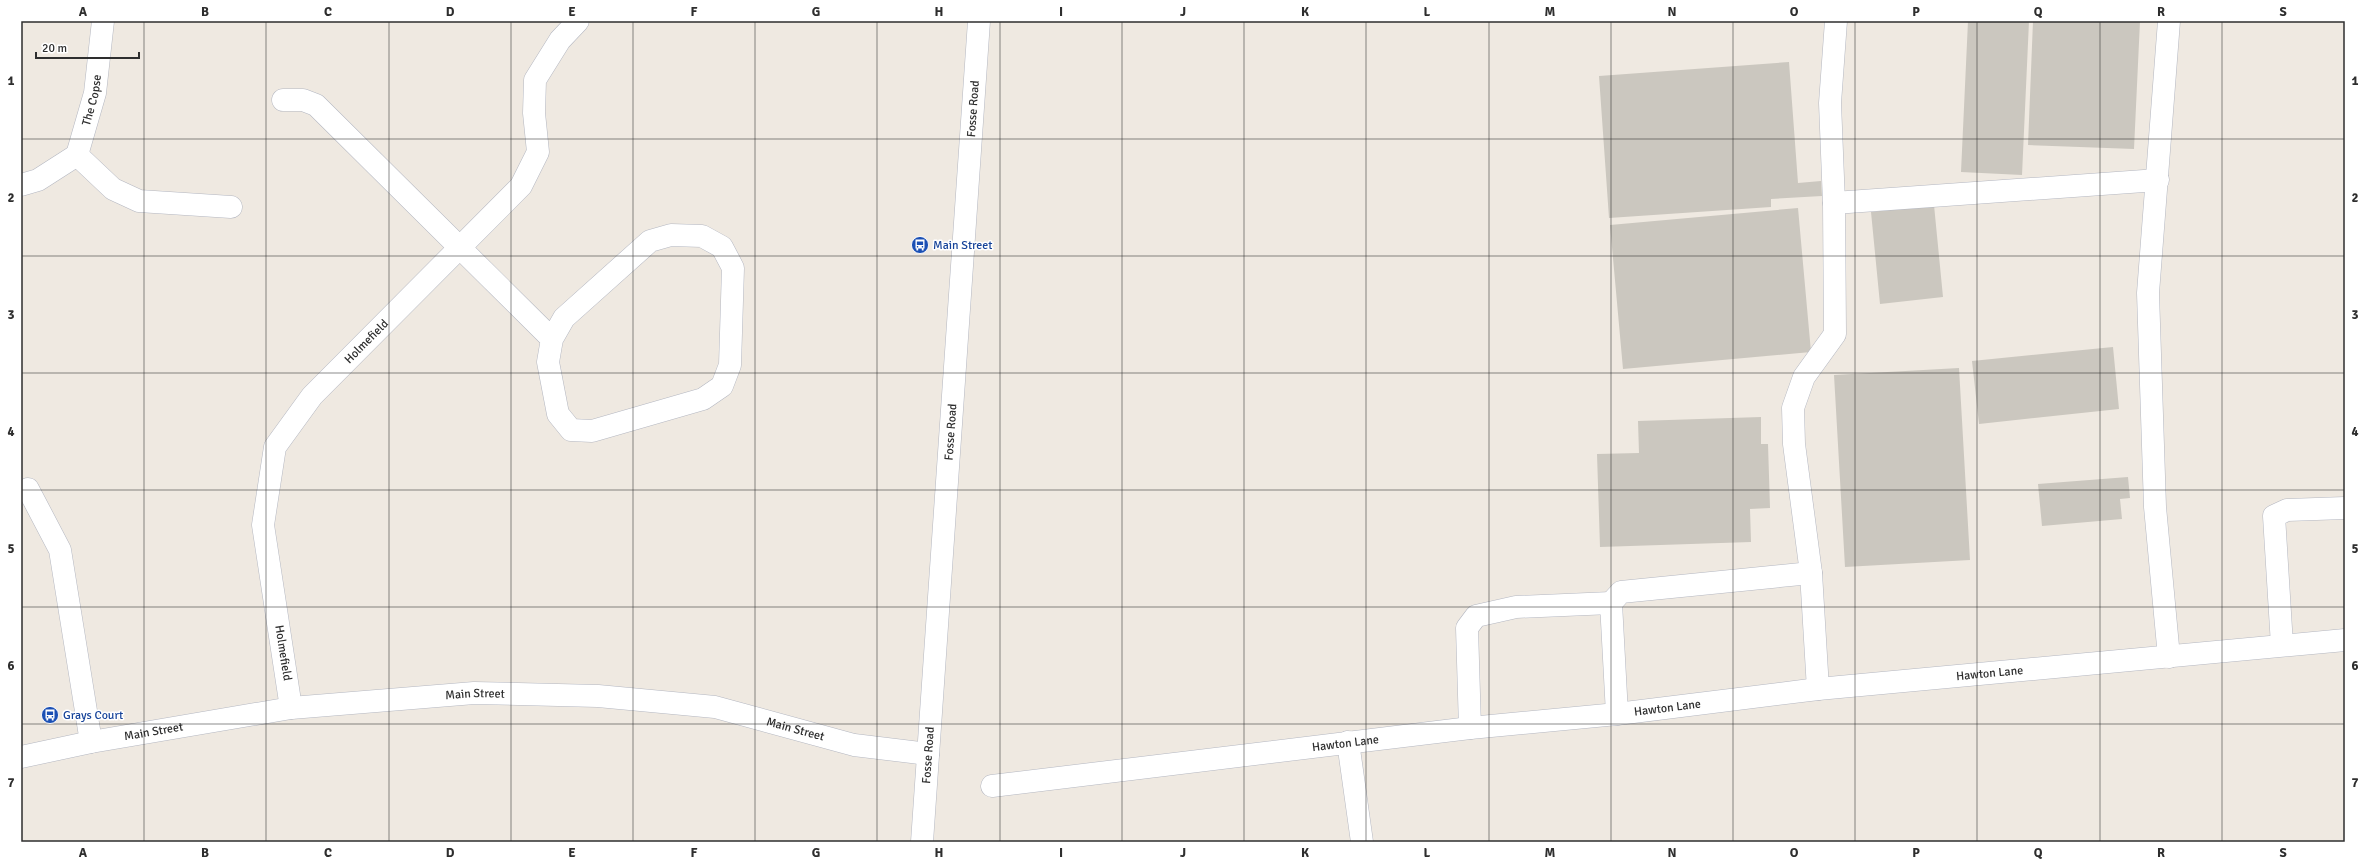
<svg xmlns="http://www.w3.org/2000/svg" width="2366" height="863" font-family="Signika,sans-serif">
<rect width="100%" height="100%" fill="#efe9e1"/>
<!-- building -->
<path fill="#cbc7bf" d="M1968,21H2029L2022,175L1961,172Z
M2033,21H2140L2134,149L2028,145Z
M1789,62L1798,183L1821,181L1822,196L1771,199V207L1609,218L1599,76Z
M1934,205L1943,297L1880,304L1871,212Z
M1798,208L1811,352L1623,369L1610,225Z
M2113,347L2119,409L1979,424L1972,361Z
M1959,368L1970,560L1845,567L1834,375Z
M1761,417V444H1768L1770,508L1750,509L1751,542L1600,547L1597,454L1639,453L1638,421Z
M2128,477L2130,498L2120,499L2122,519L2042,526L2038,484Z"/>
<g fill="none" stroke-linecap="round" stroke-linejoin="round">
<!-- minor casing -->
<g stroke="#b4b7c1" stroke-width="23">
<g id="minor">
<path d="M2169,21L2148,293L2155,507L2169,657"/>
<path d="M283,100H303L316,105L552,339L548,362L558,414L571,430L592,431L703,399L722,386L730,365L733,268L722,247L702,236L671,235L650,241L564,318L552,339"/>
<path d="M77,155L113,189L139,201L231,207"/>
<path id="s1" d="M77,155L95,93L103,21"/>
<path d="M21,185L38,180L77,155"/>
<path d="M1834,203L2158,180"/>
<path d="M28,489L60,550L91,742"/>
<path d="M2282,645L2274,516L2287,510L2345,508"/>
<path d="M1818,689L1811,573L1794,444L1793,408L1804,377L1835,334L1834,203L1830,103L1836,21"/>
<path id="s2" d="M291,708L263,525L275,447L312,396L521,186L538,152L534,113L535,80L560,40L578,21"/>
<path d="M1617,714L1611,603L1621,592L1811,573"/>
<path d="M1470,728L1467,628L1476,616L1516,607L1611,603"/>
<path d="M1348,742L1362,842"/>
<path id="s3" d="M21,757L91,742L291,708L474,693L598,696L715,707L854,745L928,754"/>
<path id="s4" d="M992,786L1470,728L1617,714L1818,689L2345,640"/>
<path id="s5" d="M922,842L979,21"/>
</g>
</g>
<!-- minor -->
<use href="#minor" stroke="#fff" stroke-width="22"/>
</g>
<!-- grid -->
<path fill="none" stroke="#2e2e2e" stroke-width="1" stroke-opacity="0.55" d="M144,21V842M266,21V842M389,21V842M511,21V842M633,21V842M755,21V842M877,21V842M1000,21V842M1122,21V842M1244,21V842M1366,21V842M1489,21V842M1611,21V842M1733,21V842M1855,21V842M1977,21V842M2100,21V842M2222,21V842M21,139H2345M21,256H2345M21,373H2345M21,490H2345M21,607H2345M21,724H2345"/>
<!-- icons -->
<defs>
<g id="bus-disc" transform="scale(0.9)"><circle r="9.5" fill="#1a4fb4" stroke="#fff"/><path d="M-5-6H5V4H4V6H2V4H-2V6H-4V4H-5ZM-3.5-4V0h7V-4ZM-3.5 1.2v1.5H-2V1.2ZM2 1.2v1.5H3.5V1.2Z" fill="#fff"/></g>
</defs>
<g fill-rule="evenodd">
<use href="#bus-disc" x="920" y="245"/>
<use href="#bus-disc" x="50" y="715"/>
</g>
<g text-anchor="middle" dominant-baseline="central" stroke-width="3" stroke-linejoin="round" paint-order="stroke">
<!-- street labels -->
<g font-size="12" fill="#2e2e2e" stroke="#fff">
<text stroke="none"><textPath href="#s1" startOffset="57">The Copse</textPath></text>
<text stroke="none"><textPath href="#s5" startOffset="735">Fosse Road</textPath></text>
<text stroke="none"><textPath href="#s2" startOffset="404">Holmefield</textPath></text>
<text stroke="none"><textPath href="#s5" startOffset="411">Fosse Road</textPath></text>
<text transform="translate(283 653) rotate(81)">Holmefield</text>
<text stroke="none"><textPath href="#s4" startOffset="1004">Hawton Lane</textPath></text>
<text stroke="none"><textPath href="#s3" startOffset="459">Main Street</textPath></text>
<text stroke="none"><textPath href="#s4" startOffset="680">Hawton Lane</textPath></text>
<text stroke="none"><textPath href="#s3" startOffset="783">Main Street</textPath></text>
<text stroke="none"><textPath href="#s3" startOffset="135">Main Street</textPath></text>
<text stroke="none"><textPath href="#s4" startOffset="356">Hawton Lane</textPath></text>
<text stroke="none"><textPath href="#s5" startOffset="87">Fosse Road</textPath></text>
</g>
<!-- transit labels -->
<g font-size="12" fill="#164399" stroke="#fff" text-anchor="start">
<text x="933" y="245">Main Street</text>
<text x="63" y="715">Grays Court</text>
</g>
</g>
<!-- border -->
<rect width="2366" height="863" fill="none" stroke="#ffffff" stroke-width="44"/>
<!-- scale -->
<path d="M36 52v6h103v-6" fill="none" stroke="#2e2e2e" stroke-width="2"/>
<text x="42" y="52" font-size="12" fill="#2e2e2e" stroke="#ffffff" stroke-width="3" paint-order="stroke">20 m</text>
<rect x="22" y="22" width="2322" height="819" fill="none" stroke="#2e2e2e" stroke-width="1.5"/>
<g font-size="13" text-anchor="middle" font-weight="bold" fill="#2e2e2e">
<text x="83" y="16">A</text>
<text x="205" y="16">B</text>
<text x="328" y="16">C</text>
<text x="450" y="16">D</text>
<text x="572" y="16">E</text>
<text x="694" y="16">F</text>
<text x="816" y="16">G</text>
<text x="939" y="16">H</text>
<text x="1061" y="16">I</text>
<text x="1183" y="16">J</text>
<text x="1305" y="16">K</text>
<text x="1427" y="16">L</text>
<text x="1550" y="16">M</text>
<text x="1672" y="16">N</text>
<text x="1794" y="16">O</text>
<text x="1916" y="16">P</text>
<text x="2038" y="16">Q</text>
<text x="2161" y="16">R</text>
<text x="2283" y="16">S</text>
<text x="11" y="85">1</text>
<text x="2355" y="85">1</text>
<text x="11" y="202">2</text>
<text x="2355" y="202">2</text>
<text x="11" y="319">3</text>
<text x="2355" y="319">3</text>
<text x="11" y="436">4</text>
<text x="2355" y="436">4</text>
<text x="11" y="553">5</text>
<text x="2355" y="553">5</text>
<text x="11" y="670">6</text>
<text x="2355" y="670">6</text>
<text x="11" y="787">7</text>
<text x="2355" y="787">7</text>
<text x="83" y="857">A</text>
<text x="205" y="857">B</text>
<text x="328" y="857">C</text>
<text x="450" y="857">D</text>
<text x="572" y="857">E</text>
<text x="694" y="857">F</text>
<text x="816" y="857">G</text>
<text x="939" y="857">H</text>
<text x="1061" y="857">I</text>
<text x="1183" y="857">J</text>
<text x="1305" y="857">K</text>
<text x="1427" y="857">L</text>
<text x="1550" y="857">M</text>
<text x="1672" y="857">N</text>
<text x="1794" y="857">O</text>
<text x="1916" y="857">P</text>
<text x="2038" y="857">Q</text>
<text x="2161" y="857">R</text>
<text x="2283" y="857">S</text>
</g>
</svg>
